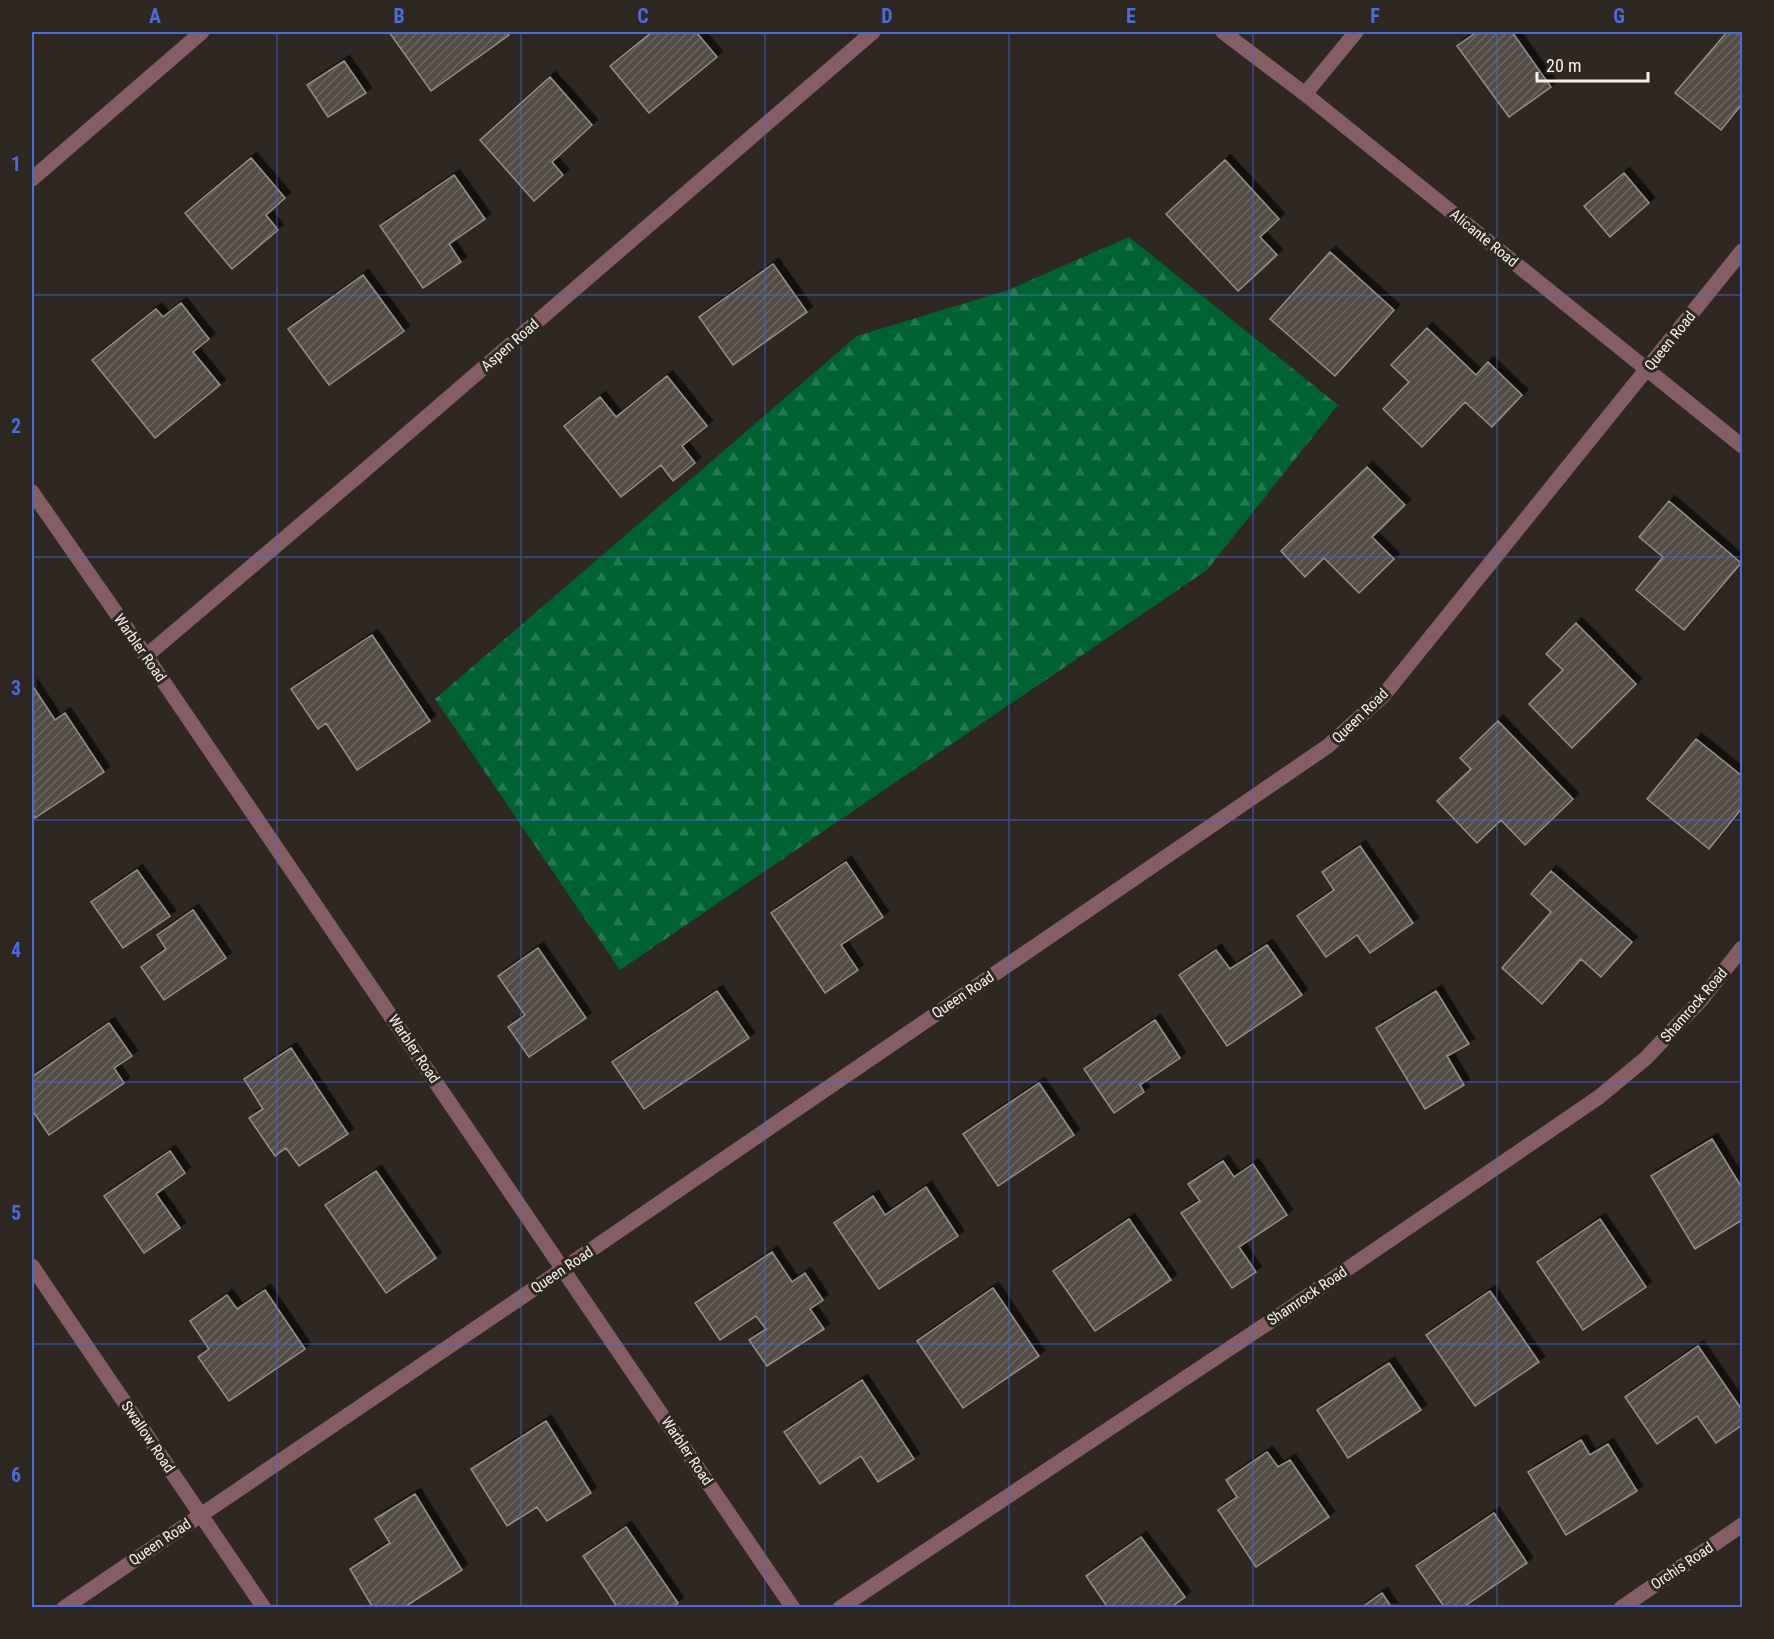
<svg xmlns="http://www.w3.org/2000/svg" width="1774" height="1639" font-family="'Roboto Condensed',sans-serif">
<defs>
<pattern id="forest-firs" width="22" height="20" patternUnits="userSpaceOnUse" patternTransform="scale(1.5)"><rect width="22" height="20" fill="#006131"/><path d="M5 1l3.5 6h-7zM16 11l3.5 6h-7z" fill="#26784f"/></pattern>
<pattern id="building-hatch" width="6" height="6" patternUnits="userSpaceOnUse" patternTransform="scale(1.5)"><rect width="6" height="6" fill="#524c44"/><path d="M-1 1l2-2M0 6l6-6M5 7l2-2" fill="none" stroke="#6c665f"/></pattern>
<filter id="shadow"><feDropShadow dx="5.5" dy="-5.5" stdDeviation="0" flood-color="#0009"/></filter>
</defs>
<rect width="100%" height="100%" fill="#2f2721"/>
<!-- forest -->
<path fill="url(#forest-firs)" d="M1129,237L1338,405L1207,570L620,970L435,699L857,336L1008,290Z"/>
<!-- building -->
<path fill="url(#building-hatch)" stroke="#968f86" stroke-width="1.5" filter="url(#shadow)" d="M389,32H506L509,35L431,91Z
M652,32H696L717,57L649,113L610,66Z
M1477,32H1512L1551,87L1509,117L1457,46Z
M1727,32H1742V104L1721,130L1675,93Z
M344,61L366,93L328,117L307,85Z
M550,77L592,125L552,162L563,175L534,201L480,140Z
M251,158L285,198L266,215L278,230L232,269L185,213Z
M1225,160L1279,219L1260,237L1277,255L1238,291L1166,214Z
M1624,173L1649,203L1610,237L1584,206Z
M454,175L485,219L449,244L461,262L423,288L380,226Z
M1330,252L1394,310L1335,376L1270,319Z
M773,264L807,312L733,365L699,317Z
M363,275L404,331L329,385L288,329Z
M181,303L209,339L193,352L220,385L155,438L92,360L156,309L163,317Z
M1427,328L1476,375L1488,362L1522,395L1492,427L1465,402L1422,447L1383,409L1409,382L1391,365Z
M667,376L707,426L682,446L695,463L673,481L661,465L621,497L564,426L600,397L616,417Z
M1367,467L1405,505L1372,537L1394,559L1359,593L1324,558L1305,577L1281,551Z
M1669,501L1741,563L1684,630L1636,590L1663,557L1639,537Z
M1576,623L1636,684L1572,748L1529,704L1563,670L1546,654Z
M372,635L430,721L357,770L326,723L318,729L291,689Z
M32,685L55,720L65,713L104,772L35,818L32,812Z
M1498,721L1573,799L1525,845L1501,820L1477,843L1437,801L1471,769L1460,758Z
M1696,739L1742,776V808L1709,849L1647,799Z
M1360,846L1413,923L1370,953L1357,935L1326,957L1297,916L1334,890L1322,872Z
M846,862L883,917L841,945L858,970L825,993L771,913Z
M137,870L170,916L123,948L91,902Z
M1551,871L1632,942L1601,977L1581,959L1542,1004L1502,968L1551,912L1531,894Z
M193,910L226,958L164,1000L141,967L166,949L157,935Z
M1267,945L1302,995L1227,1046L1179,975L1216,950L1230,969Z
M538,948L586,1018L529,1057L508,1027L525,1015L498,976Z
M717,991L749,1038L644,1109L612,1062Z
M1436,991L1469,1044L1447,1056L1464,1085L1425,1109L1376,1028Z
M1155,1020L1180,1058L1140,1085L1144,1092L1114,1113L1084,1069Z
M109,1023L132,1056L114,1068L124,1083L49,1135L32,1110V1077Z
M291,1048L348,1134L299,1166L286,1148L275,1156L249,1118L263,1109L244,1079Z
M1039,1083L1074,1135L998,1186L963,1134Z
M1712,1139L1742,1188V1220L1695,1249L1651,1176Z
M170,1151L185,1173L156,1194L180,1228L144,1253L104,1196Z
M1223,1161L1234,1177L1253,1164L1287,1215L1239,1247L1256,1272L1232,1288L1181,1213L1200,1201L1188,1184Z
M376,1171L436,1258L386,1293L325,1205Z
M926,1187L958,1236L879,1289L834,1223L873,1196L885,1215Z
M1129,1219L1171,1280L1095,1331L1053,1271Z
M1600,1219L1646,1287L1583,1330L1537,1262Z
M772,1252L792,1282L805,1273L823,1300L810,1309L824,1329L767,1366L749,1340L766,1329L756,1316L720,1340L695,1303Z
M993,1288L1039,1356L963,1408L917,1341Z
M265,1290L305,1349L229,1401L198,1357L209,1349L190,1321L227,1295L237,1309Z
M1490,1291L1539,1362L1475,1406L1426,1335Z
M1698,1346L1742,1410V1425L1716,1443L1697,1416L1657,1444L1625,1397Z
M1389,1363L1421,1410L1348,1458L1317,1410Z
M862,1380L914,1459L878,1482L861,1456L820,1484L784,1432Z
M546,1421L591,1493L547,1521L537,1507L507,1526L471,1469Z
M1581,1440L1590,1455L1608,1444L1637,1491L1566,1535L1528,1472Z
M1267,1452L1278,1467L1290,1460L1329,1517L1256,1567L1218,1510L1237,1497L1226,1480Z
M415,1494L462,1570L403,1608H373L350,1569L390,1543L375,1519Z
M1494,1513L1527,1563L1462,1608H1445L1416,1566Z
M626,1527L678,1603L671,1608H618L583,1556Z
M1141,1537L1185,1597L1170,1608H1108L1086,1576Z
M1382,1593L1392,1608H1361Z"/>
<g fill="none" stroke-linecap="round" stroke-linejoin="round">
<!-- street -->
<path stroke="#845e64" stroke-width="15" d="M1223,32L1305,94L1742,446
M1305,94L1356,32
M32,179L202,32
M32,492L146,656L793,1608
M146,656L358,476L873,32
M32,1266L264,1608
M64,1608L563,1269L1328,746L1383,696L1742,251
M840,1608L1277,1317L1599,1097L1646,1058L1701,1000L1742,948
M1621,1608L1742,1525"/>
</g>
<!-- grid -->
<path fill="none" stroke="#486edc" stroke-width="1.5" stroke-opacity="0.55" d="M277,32V1608M521,32V1608M765,32V1608M1009,32V1608M1253,32V1608M1497,32V1608M32,295H1742M32,557H1742M32,820H1742M32,1082H1742M32,1344H1742"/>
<g text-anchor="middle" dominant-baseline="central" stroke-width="6" stroke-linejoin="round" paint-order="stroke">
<!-- street labels -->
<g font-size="15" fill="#f6f0ec" stroke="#2f2721">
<text transform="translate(1484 238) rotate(39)">Alicante Road</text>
<text transform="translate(1670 341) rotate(-51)">Queen Road</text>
<text transform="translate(510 345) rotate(-41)">Aspen Road</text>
<text transform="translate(140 648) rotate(55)">Warbler Road</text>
<text transform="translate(1360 716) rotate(-44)">Queen Road</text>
<text transform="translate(963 995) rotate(-34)">Queen Road</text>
<text transform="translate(1694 1005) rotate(-49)">Shamrock Road</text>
<text transform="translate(414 1049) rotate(56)">Warbler Road</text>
<text transform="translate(562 1270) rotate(-34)">Queen Road</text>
<text transform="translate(1307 1296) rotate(-34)">Shamrock Road</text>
<text transform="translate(148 1437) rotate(56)">Swallow Road</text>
<text transform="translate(687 1451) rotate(56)">Warbler Road</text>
<text transform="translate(160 1542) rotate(-34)">Queen Road</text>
<text transform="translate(1682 1566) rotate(-34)">Orchis Road</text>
</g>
</g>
<!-- border -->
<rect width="1774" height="1639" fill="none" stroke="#2f2721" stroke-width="66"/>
<!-- scale -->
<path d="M1537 72v9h111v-9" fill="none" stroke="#f6f0ec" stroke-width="3"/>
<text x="1546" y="72" font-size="18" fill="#f6f0ec" stroke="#2f2721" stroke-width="4.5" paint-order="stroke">20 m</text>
<rect x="33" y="33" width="1708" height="1573" fill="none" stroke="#486edc" stroke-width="2"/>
<g font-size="20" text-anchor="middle" font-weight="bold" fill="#486edc">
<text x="155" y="23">A</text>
<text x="399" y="23">B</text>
<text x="643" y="23">C</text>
<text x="887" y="23">D</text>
<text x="1131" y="23">E</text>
<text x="1375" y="23">F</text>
<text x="1619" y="23">G</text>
<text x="16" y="171">1</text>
<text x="16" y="433">2</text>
<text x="16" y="695">3</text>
<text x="16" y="957">4</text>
<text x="16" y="1220">5</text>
<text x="16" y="1482">6</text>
</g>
</svg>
